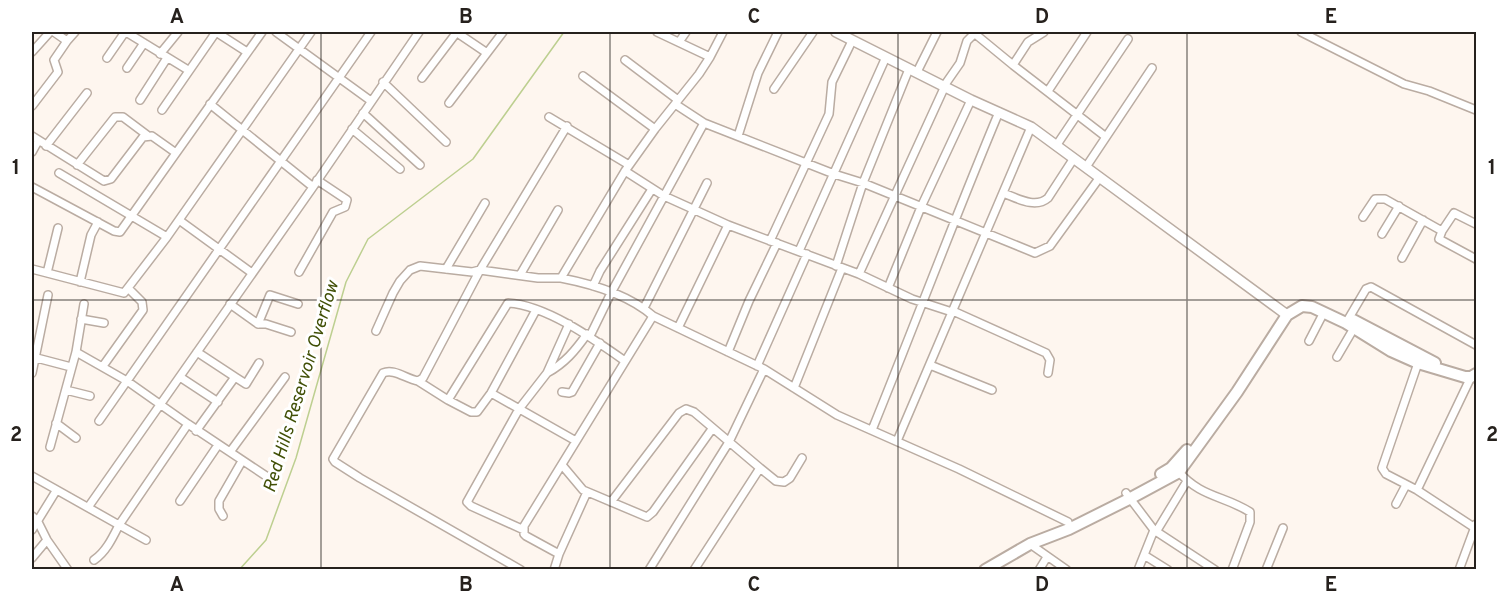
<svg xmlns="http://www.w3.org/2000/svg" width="1508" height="601" font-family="Overpass,sans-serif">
<rect width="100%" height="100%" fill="#fef6ef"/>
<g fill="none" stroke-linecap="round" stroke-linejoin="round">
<!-- stream -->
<path stroke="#bdcf90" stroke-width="1.5" d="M239,570L266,540L296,458L346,282L368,239L473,159L564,32"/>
<!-- street casing -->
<g stroke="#baaca2" stroke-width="10">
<path id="street" d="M126,32L188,70
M276,32L371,101
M456,32L487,53
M657,32L710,57
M723,32L710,57L699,74L655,129L625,171L561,278C592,284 629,295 653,316L764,369L837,415L959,469L1068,522L1070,528
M1301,32L1404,84L1429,91L1476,110
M974,33L1013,65L1106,137
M67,41L75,32
M679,42L686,32
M32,52L50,32
M160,54L178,32
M107,58L125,32
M625,60L678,100
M1013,65L1028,42L1044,32
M127,68L144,43
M917,72L937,32
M583,76L655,129
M422,78L457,32
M383,82L446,142
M944,86L960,63L967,41L976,32
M774,89L813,32
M1048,91L1087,32
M140,100L167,58
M449,103L503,32
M210,104L313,187
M675,104L704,123L834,174L863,183L1035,253L1050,246L1100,177
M32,106L58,72L54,60L67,41L54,32
M162,110L216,32L247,52
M363,113L420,165
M549,117L629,165
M352,129L400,169
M32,136L104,181L111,179L143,137L152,136L176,153
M738,136L758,73L778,32
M46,146L87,93
M1056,146L1128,39
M32,152L38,141
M77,165L115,117H123L147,135
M1086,167L1152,68
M625,171L664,196L728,225L859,274L912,299L952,312
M59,173L167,237
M32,187L114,231L120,232L262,32
M1003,193C1017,198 1035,209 1048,198L1074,158
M1363,217L1375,199H1385L1442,231L1439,239L1476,259
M179,220L252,273
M1442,231L1454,213L1476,224
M1382,234L1399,206
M770,241L829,114L832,82L852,41
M799,251L886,57
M1402,258L1423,220
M836,266L863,183L909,69
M32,269L124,293L167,237L311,32
M446,269L485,203
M299,272L333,212L345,207L347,200L317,180
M47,273L58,228
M859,274L945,86
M520,275L558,210
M80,282L91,235L98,222
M593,286L600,271L652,189
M888,288L921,207L971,100
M230,304L258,324H266L291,332
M644,308L707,183
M953,311L1046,353L1050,360L1048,373
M81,319L104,323
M1346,323L1366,289L1371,287L1476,345
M258,324L270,295L298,304
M678,328L728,225
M376,331L393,293L400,281L410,270L420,266L472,272L480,270L538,278H561
M590,336L611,293L704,123
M1309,341L1324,312
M728,352L749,301L777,243
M33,357L71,367
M1337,357L1354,328
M1418,363L1382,468L1386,474L1417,490L1475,528
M930,365L992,390
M103,366L143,310L142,302L128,288
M757,366L807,254
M32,373L48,295
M547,373C565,363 575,351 587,334
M180,377L218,402
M235,377L246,384L259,363
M418,381L448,400L508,303C546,305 595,340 625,361
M794,388L842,268
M66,390L90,396
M562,392L569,393L572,392L600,343
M491,393L576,441
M448,400L471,412H477L491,393L536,310
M99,421L371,32
M56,423L76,438
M188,424L272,480
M872,430C915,324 955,217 999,112
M196,431L235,377L197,352
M897,441L1031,127
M50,447L76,352L84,304
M230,452L285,377
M562,465L583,490L647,517L653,512L712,429
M760,468L776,481L784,482L790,478L802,458
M1177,470C1201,498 1223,495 1250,512V522L1232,570
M32,476L119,525L188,424L127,381L76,352
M1417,490L1471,377
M1126,493L1154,530L1144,555L1168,570
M180,501L218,445
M611,502L679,413L686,409L694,412L760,468L694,570
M1396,504L1406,485
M89,506L313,187L419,32
M32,516L37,520L47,540L68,570
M223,516L219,509V501L242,461
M32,530L56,491
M524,530L471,506L467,502L519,409L547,373L569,324
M1154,530L1215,570
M1156,532L1187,481
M1030,544L1067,570
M559,554L587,492
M32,558L47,540
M94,560C106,552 113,537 119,525L146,540
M521,570L360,478L335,462L333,459L383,373C394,368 406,379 418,381L423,378L480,270L567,126
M554,570L559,554L526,536L524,534V526L653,316
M649,570L729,442L764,369
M1039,570L1047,557
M1138,570L1144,555
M1266,570L1283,528
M1459,570L1476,524"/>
</g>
<!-- secondary casing -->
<g stroke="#baaca2" stroke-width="12">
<path id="secondary" d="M836,32L971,100L1031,127L1287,315"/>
</g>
<!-- primary casing -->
<g stroke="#baaca2" stroke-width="14">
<path id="primary" d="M1353,320L1435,363
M1161,474L1171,468L1187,450
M985,570L1030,544L1069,529L1129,499L1179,472L1237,392L1287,315L1302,306L1312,307L1346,323L1391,351L1418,363L1465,377H1471L1476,374"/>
</g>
<!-- street -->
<use href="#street" stroke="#fff" stroke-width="7"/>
<!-- secondary -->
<use href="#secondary" stroke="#fff" stroke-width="9"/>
<!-- primary -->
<use href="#primary" stroke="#fff" stroke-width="10"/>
</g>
<!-- grid -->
<path fill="none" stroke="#26211d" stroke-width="1.5" stroke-opacity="0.55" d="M321,32V570M610,32V570M898,32V570M1187,32V570M32,300H1476"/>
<g text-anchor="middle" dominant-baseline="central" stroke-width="6" stroke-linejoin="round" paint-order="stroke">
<!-- water labels -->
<g font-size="18" font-style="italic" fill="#415007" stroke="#fff">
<text transform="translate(302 387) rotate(-73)">Red Hills Reservoir Overflow</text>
</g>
</g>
<!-- border -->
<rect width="1508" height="601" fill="none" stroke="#ffffff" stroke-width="66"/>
<rect x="33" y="33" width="1442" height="535" fill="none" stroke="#26211d" stroke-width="2"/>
<g font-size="20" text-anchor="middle" font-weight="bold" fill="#26211d">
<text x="177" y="23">A</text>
<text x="466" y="23">B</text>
<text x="754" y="23">C</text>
<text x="1042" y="23">D</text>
<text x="1331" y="23">E</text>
<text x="16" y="174">1</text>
<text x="1492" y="174">1</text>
<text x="16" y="441">2</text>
<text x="1492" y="441">2</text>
<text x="177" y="591">A</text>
<text x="466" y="591">B</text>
<text x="754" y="591">C</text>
<text x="1042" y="591">D</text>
<text x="1331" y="591">E</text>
</g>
</svg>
